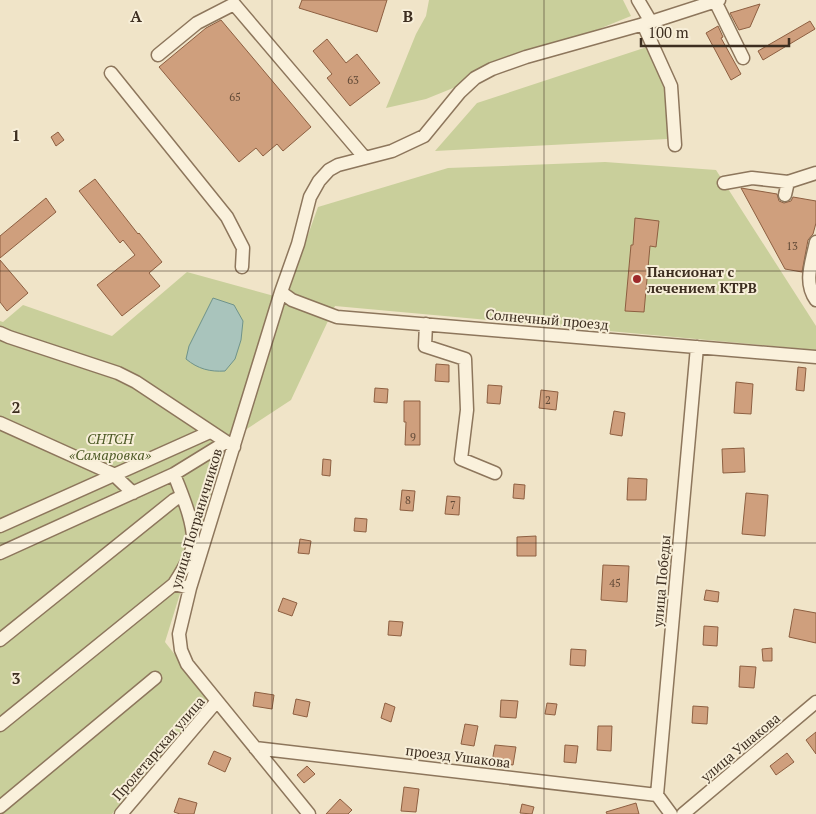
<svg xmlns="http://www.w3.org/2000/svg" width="816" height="814" font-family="'PT Serif',serif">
<rect width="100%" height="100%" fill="#f0e4c8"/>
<!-- green -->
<path fill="#c9cf9b" d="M429,0H623L631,16L426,99L386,108L416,34L426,16Z
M647,47L664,88L668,111L667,139L435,151L477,103Z
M605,162L716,170L816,326V350L335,306L291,400L230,440L224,452L165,642L211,701L112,814H0V321L3,322L23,305L112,336L187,272L285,299L318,207L448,168Z"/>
<!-- water -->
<path fill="#a9c4bc" stroke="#6f938a" d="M213,298L234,305L243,321L241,340L235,359L225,371C210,372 198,369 186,359L189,346Z"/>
<!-- building -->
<path fill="#cf9f7d" stroke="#8d5f41" d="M302,0H387L377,32L299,8Z
M760,4L750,27L739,30L730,13Z
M221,20L311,127L283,151L277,144L263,156L256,148L239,162L159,67L206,28Z
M810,21L815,29L763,60L758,51Z
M718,26L723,37L721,38L741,74L731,80L706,33Z
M327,39L346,63L357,54L380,83L350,106L327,78L332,74L313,51Z
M58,132L64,140L56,146L51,137Z
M95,179L138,234L139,233L162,262L149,273L160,286L122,316L97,285L135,255L123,240L120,243L79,191Z
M741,188L777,194L779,201L784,203L791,201L793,197L816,201V223L813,234L808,240L802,272L785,269Z
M46,198L56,212L0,258V236Z
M635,218L659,221L656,247L650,246L644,312L625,311L631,245H633Z
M0,260L28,293L7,311L0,302Z
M436,364L449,365V382L435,381Z
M798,367L806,368L804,391L796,390Z
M736,382L753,384L751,414L734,413Z
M488,385L502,386L500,404L487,403Z
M375,388L388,389L387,403L374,402Z
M541,390L558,392L556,410L539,408Z
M404,401H420V445H405L406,422H404Z
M614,411L625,413L622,436L610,434Z
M744,448L745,472L723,473L722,449Z
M323,459L331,460L330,476L322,475Z
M628,478L647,479L646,500H627Z
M514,484L525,485L524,499L513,498Z
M402,490L415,491L413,511L400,510Z
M746,493L768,495L765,536L742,534Z
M447,496L460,497L459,515L445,514Z
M355,518L367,519L366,532L354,531Z
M536,536V556H517V537Z
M300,539L311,541L309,554L298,553Z
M603,565L629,566L627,602L601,600Z
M706,590L719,592L718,602L704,600Z
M283,598L297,603L292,616L278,611Z
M794,609L816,613V643L789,637Z
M389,621L403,622L401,636L388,635Z
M704,626L718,627L717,646L703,645Z
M772,648V661H763L762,649Z
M571,649L586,650L585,666L570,665Z
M740,666L756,667L754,688L739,687Z
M255,692L274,695L272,709L253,706Z
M296,699L310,702L307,717L293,714Z
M501,700L518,701L516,718L500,717Z
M385,703L395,707L391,722L381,718Z
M547,703L557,704L555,715L545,714Z
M693,706L708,707L707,724L692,723Z
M465,724L478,726L474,746L461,744Z
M598,726H612L611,751L597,750Z
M816,732V754L806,740Z
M495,745L516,747L513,765L492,762Z
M565,745L578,746L576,763L564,762Z
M214,751L231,758L225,772L208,764Z
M787,753L794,762L776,775L770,766Z
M307,766L315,774L304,783L297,775Z
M404,787L419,789L416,812L401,811Z
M179,798L197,803L194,814H180L174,812Z
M340,799L352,810L348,814H326Z
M636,803L639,814H607L606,812Z
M522,804L534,807L532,814L520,813Z"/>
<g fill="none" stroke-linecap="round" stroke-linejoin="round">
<!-- minor casing -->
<g stroke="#8d765c" stroke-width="15">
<path id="minor" d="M638,0L651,22
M715,1L743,58
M643,24L671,86L675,145
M158,55L197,23L234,4L365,158
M111,73L227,217L243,248L242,267
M724,183L752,178L788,182L816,173
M785,195L788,182
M816,242C812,262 803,282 816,300
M281,292L292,300L337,317L816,357
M426,324L425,346L465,359L467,410L461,459L495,473
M0,333L9,337L118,373L136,382L234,447
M0,423L113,474L133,493
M174,474C181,493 194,521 193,542C193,555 181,573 174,584
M0,526L210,432
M0,553L174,474L226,442
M0,640L174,500L182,496
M0,725L174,584L190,588
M255,748L657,795
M0,807L155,678
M121,814L217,701
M309,814L187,664L181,650L179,634L190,588L281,292L298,244L310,197L319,181L329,170L338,165L392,151L424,136L460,92L475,78L492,69L526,57L651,22L719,0
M671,814L657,795L697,347
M683,814L816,702"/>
</g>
<!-- minor -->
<use href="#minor" stroke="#faf1dc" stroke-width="12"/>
</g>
<!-- grid -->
<path fill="none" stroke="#3d2e20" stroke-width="1" stroke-opacity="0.55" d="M272,0V814M544,0V814M0,271H816M0,543H816"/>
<!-- markers -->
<circle fill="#9e2a2b" stroke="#f7eed8" stroke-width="2" cx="637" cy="279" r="5"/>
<g text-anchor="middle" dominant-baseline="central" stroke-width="4" stroke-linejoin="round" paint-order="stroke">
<!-- number labels -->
<g font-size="11" fill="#624a37">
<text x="353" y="80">63</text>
<text x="235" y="97">65</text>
<text x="792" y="246">13</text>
<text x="548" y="400">2</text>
<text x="413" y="437">9</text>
<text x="408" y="500">8</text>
<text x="453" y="505">7</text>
<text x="615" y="583">45</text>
</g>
<!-- poi labels -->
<g font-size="14" font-weight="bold" fill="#3d2e20" stroke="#f7eed8" text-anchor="start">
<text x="647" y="271">Пансионат с<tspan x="647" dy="16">лечением КТРВ</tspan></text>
</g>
<!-- street labels -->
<g font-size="14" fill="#3d2e20" stroke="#f7eed8">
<text transform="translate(547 319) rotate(5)">Солнечный проезд</text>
<text transform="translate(196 518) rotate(-73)">улица Пограничников</text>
<text transform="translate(661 581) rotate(-85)">улица Победы</text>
<text transform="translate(740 747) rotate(-40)">улица Ушакова</text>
<text transform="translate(158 748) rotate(-49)">Пролетарская улица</text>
<text transform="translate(458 756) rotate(7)">проезд Ушакова</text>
</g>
<!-- park labels -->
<g font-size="14" font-style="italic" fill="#4d5a26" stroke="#f7eed8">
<text x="110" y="438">СНТСН<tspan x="110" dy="16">«Самаровка»</tspan></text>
</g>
</g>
<g font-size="16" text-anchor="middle" font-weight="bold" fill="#3d2e20" stroke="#f7eed8" stroke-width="4" stroke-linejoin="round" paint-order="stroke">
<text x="136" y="22">A</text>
<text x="408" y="22">B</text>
<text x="16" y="141">1</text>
<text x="16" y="413">2</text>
<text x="16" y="684">3</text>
</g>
<!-- scale -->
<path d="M641 38v8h148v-8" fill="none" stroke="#3d2e20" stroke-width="2.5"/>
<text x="648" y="38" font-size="15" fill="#3d2e20" stroke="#f7eed8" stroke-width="4" paint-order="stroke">100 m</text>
</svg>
